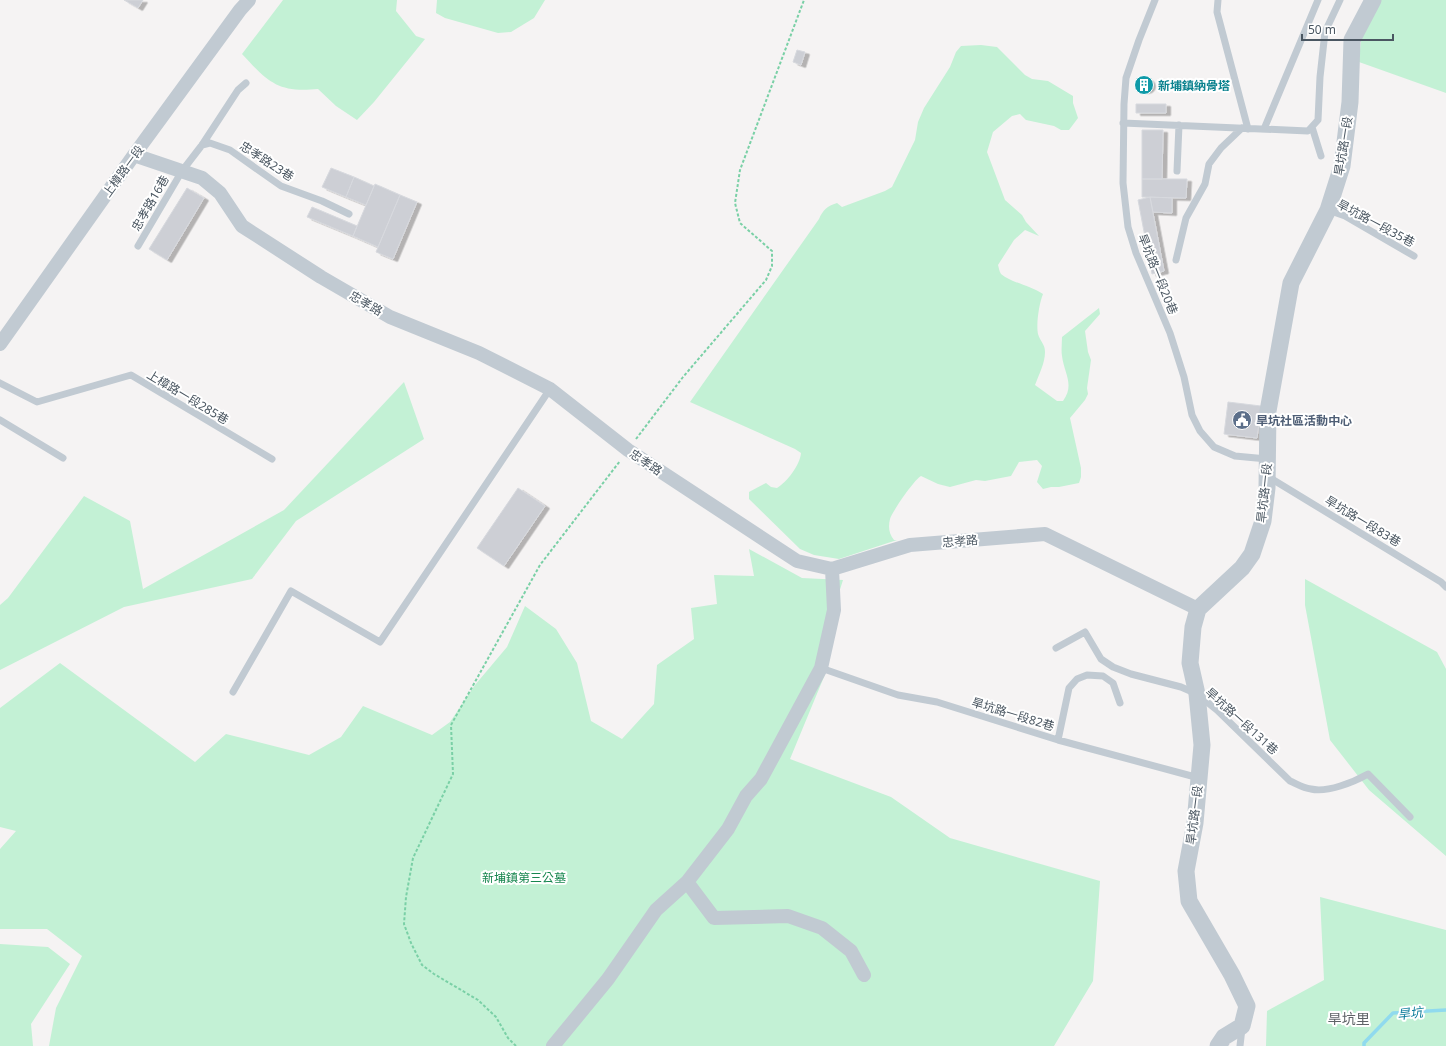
<svg xmlns="http://www.w3.org/2000/svg" width="1446" height="1046" font-family="'Noto Sans','Noto Sans TC',sans-serif">
<defs>
<filter id="shadow"><feDropShadow dx="4.5" dy="2.5" stdDeviation="0" flood-color="#0004"/></filter>
</defs>
<rect width="100%" height="100%" fill="#f5f3f3"/>
<!-- green -->
<path fill="#c3f1d5" d="M283,0H397L396,11L416,36L425,39L374,102L357,120L336,106L318,89C278,93 268,82 242,54Z
M437,0H545L534,18L511,32L498,33L445,18L436,13Z
M1381,0H1446V93L1359,62L1361,38Z
M981,45L997,47L1025,75L1032,79L1048,81L1073,96V103L1078,118L1069,130H1061L1054,126L1026,120L1020,114L1012,116L993,132L987,152L1005,200L1022,215L1026,222L1039,236L1025,230L1014,240L998,265C999,268 999,271 1001,274C1010,282 1031,286 1043,294C1039,304 1036,324 1038,334C1040,341 1045,344 1045,352C1045,363 1039,374 1035,385L1057,401H1063C1075,385 1064,373 1062,356C1061,350 1062,343 1062,337L1099,308L1100,314L1085,331L1088,352L1091,360L1087,388L1088,394L1085,400L1070,418L1081,468V477L1079,483L1059,487H1051L1043,489L1037,482L1042,466L1037,460L1019,462L1011,476L985,481L976,480L950,487L938,484L921,476C914,480 892,512 890,519C888,527 889,534 894,540H897L839,559L814,555L800,549L749,499V492L766,483L771,487L777,488C787,482 800,465 801,453L795,449L690,402L819,219C823,210 827,206 837,203L842,207L885,191L892,187L915,140L918,122L924,108L950,67L956,52L961,46Z
M404,382L424,439L296,521L252,579L124,607L0,670V605L8,598L84,496L130,521L143,589L284,510Z
M749,549L802,578L843,580L836,602L826,672L790,759L891,797L950,838L1100,881L1093,981L1054,1046H49L56,1008L82,956L47,929H0V849L16,831L0,827V708L60,663L195,762L226,734L309,755L341,737L363,706L432,735L450,722L475,685L507,647L525,606L556,629L577,663L591,721L622,739L654,704L657,665L694,639L691,608L717,604L714,575L754,576Z
M1305,579L1437,652L1446,669V856L1369,790L1330,740L1305,605Z
M1320,897L1446,930V1046H1266L1267,1011L1324,980Z
M0,944L48,947L70,964L31,1024L33,1046H0Z"/>
<g fill="none" stroke-linecap="round" stroke-linejoin="round">
<!-- stream -->
<path stroke="#90daee" stroke-width="3.5" d="M1364,1046V1043L1393,1013L1446,1010"/>
</g>
<!-- building -->
<path fill="#cdcfd5" stroke="#d7d9de" filter="url(#shadow)" d="M124,0H143L138,8Z
M797,50L805,52L801,65L793,62Z
M1137 84a7 7 0 1 1 14 0a7 7 0 1 1-14 0Z
M1136,104H1166V113H1136Z
M1142,130H1163L1162,179H1142Z
M331,168L354,177L346,197L322,187Z
M354,177L374,186L366,205L346,197Z
M1142,179H1187L1186,198L1142,197Z
M375,184L400,195L378,247L353,236Z
M187,188L204,198L167,260L149,249Z
M400,195L417,202L393,259L376,252Z
M1150,197L1164,271L1152,274L1138,200Z
M1150,197L1172,198V213L1153,212Z
M312,207L357,226L353,236L307,217Z
M1228,402L1261,406L1257,438L1224,434Z
M518,488L545,506L504,566L477,548Z"/>
<g fill="none" stroke-linecap="round" stroke-linejoin="round">
<!-- path -->
<path stroke="#7ad0a6" stroke-width="2" stroke-dasharray="3 2" stroke-linecap="butt" d="M636,439L683,377L766,280L772,266V251L740,223L735,203L740,170L804,0
M516,1046L508,1038L496,1017L478,1000L434,974L422,965L411,943L404,924L406,897L413,858L453,774L451,725L540,565L620,461"/>
<!-- service -->
<path stroke="#c1cad2" stroke-width="7" d="M1155,0L1139,40L1126,78L1124,104L1123,183L1128,227L1136,253L1170,333L1184,377L1192,415L1200,431L1214,447L1235,456L1267,459
M1218,0L1217,12L1248,129
M1123,123L1308,131L1318,120L1320,77L1325,32L1340,0
M1312,127L1321,156
M1264,129L1318,0
M202,145L210,143L230,150L281,186L322,201L349,214
M1177,171L1179,125
M1328,210L1345,216L1414,256
M138,246L182,171L202,145L238,90L246,83
M1176,260L1186,218L1205,184L1209,164L1221,148L1242,128
M0,383L37,402L131,375L272,459
M0,420L63,458
M1267,476L1441,582L1446,587
M1056,648L1085,632L1101,659L1113,667L1131,674L1181,687L1197,694L1217,710L1290,781C1297,784 1303,788 1311,789C1327,793 1354,782 1368,774L1410,817
M821,668L898,695L937,702L1058,740L1199,778
M233,692L291,591L380,642L550,389
M1058,740L1069,688L1077,679L1087,675L1103,676L1113,683L1120,703
M1240,1046L1242,1028"/>
<!-- minor -->
<path stroke="#c1cad2" stroke-width="14" d="M134,155L202,178L220,193L242,226L321,277L390,317L479,353L550,389L628,450L797,561L832,569L910,545L1045,534L1198,609
M0,344L134,155L240,10L249,0
M687,882L714,918L788,916L822,928L851,951L864,975
M553,1046L608,979L656,910L687,882L728,829L746,796L761,779L821,668L834,610L832,569"/>
<!-- tertiary -->
<path stroke="#c1cad2" stroke-width="17" d="M1218,1046L1224,1037L1242,1026L1247,1006L1232,975L1189,901L1186,871L1195,823L1202,745L1197,694L1190,663L1193,627L1198,609L1242,568L1252,554L1263,521L1267,488L1268,411L1291,283L1328,210L1342,166L1350,102L1352,40L1373,0"/>
</g>
<!-- icons -->
<defs>
<g id="building-disc" transform="scale(1)"><circle r="9.5" fill="#0f9aa8" stroke="#fff"/><path d="M-4-6H4V6H1V3H-1V6H-4ZM-2.5-4.3h1.7v1.8h-1.7ZM.8-4.3h1.7v1.8H.8ZM-2.5-1h1.7V.8h-1.7ZM.8-1h1.7V.8H.8Z" fill="#fff"/></g>
<g id="civic-disc" transform="scale(1)"><circle r="9.5" fill="#5c6f8a" stroke="#fff"/><path d="M-.6-6.5H3V-4.5H.6V-3L4-1V1h2V6H-6V1h2V-1L-.6-3ZM-1.2 2.5V6h2.4V2.5Z" fill="#fff"/></g>
</defs>
<g fill-rule="evenodd">
<use href="#building-disc" x="1144" y="85"/>
<use href="#civic-disc" x="1242" y="420"/>
</g>
<g text-anchor="middle" dominant-baseline="central" stroke-width="4" stroke-linejoin="round" paint-order="stroke">
<!-- culture labels -->
<g font-size="12" font-weight="bold" fill="#0d838f" stroke="#fff" text-anchor="start">
<text x="1158" y="85">新埔鎮納骨塔</text>
</g>
<!-- street labels -->
<g font-size="12" fill="#4a5661" stroke="#fff">
<text transform="translate(1343 146) rotate(-81)">旱坑路一段</text>
<text transform="translate(267 161) rotate(33)">忠孝路23巷</text>
<text transform="translate(123 171) rotate(-54)">上樟路一段</text>
<text transform="translate(150 203) rotate(-60)">忠孝路16巷</text>
<text transform="translate(1376 223) rotate(28)">旱坑路一段35巷</text>
<text transform="translate(1158 274) rotate(68)">旱坑路一段20巷</text>
<text transform="translate(366 303) rotate(30)">忠孝路</text>
<text transform="translate(188 397) rotate(31)">上樟路一段285巷</text>
<text transform="translate(646 462) rotate(34)">忠孝路</text>
<text transform="translate(1264 493) rotate(-84)">旱坑路一段</text>
<text transform="translate(1363 521) rotate(31)">旱坑路一段83巷</text>
<text transform="translate(960 541) rotate(-5)">忠孝路</text>
<text transform="translate(1013 714) rotate(17)">旱坑路一段82巷</text>
<text transform="translate(1242 721) rotate(42)">旱坑路一段131巷</text>
<text transform="translate(1194 815) rotate(-83)">旱坑路一段</text>
</g>
<!-- service labels -->
<g font-size="12" font-weight="bold" fill="#4e5e75" stroke="#fff" text-anchor="start">
<text x="1256" y="420">旱坑社區活動中心</text>
</g>
<!-- park labels -->
<g font-size="12" fill="#17864f" stroke="#fff">
<text x="524" y="877">新埔鎮第三公墓</text>
</g>
<!-- water labels -->
<g font-size="13" font-style="italic" fill="#0c7c9b" stroke="#fff">
<text transform="translate(1410 1013) rotate(-7)">旱坑</text>
</g>
<!-- quarter labels -->
<g font-size="14" fill="#5f6368" stroke="#fff">
<text x="1349" y="1018">旱坑里</text>
</g>
</g>
<!-- scale -->
<path d="M1302 34v6h91v-6" fill="none" stroke="#4a5661" stroke-width="2"/>
<text x="1308" y="34" font-size="12" fill="#4a5661" stroke="#ffffff" stroke-width="3" paint-order="stroke">50 m</text>
</svg>
